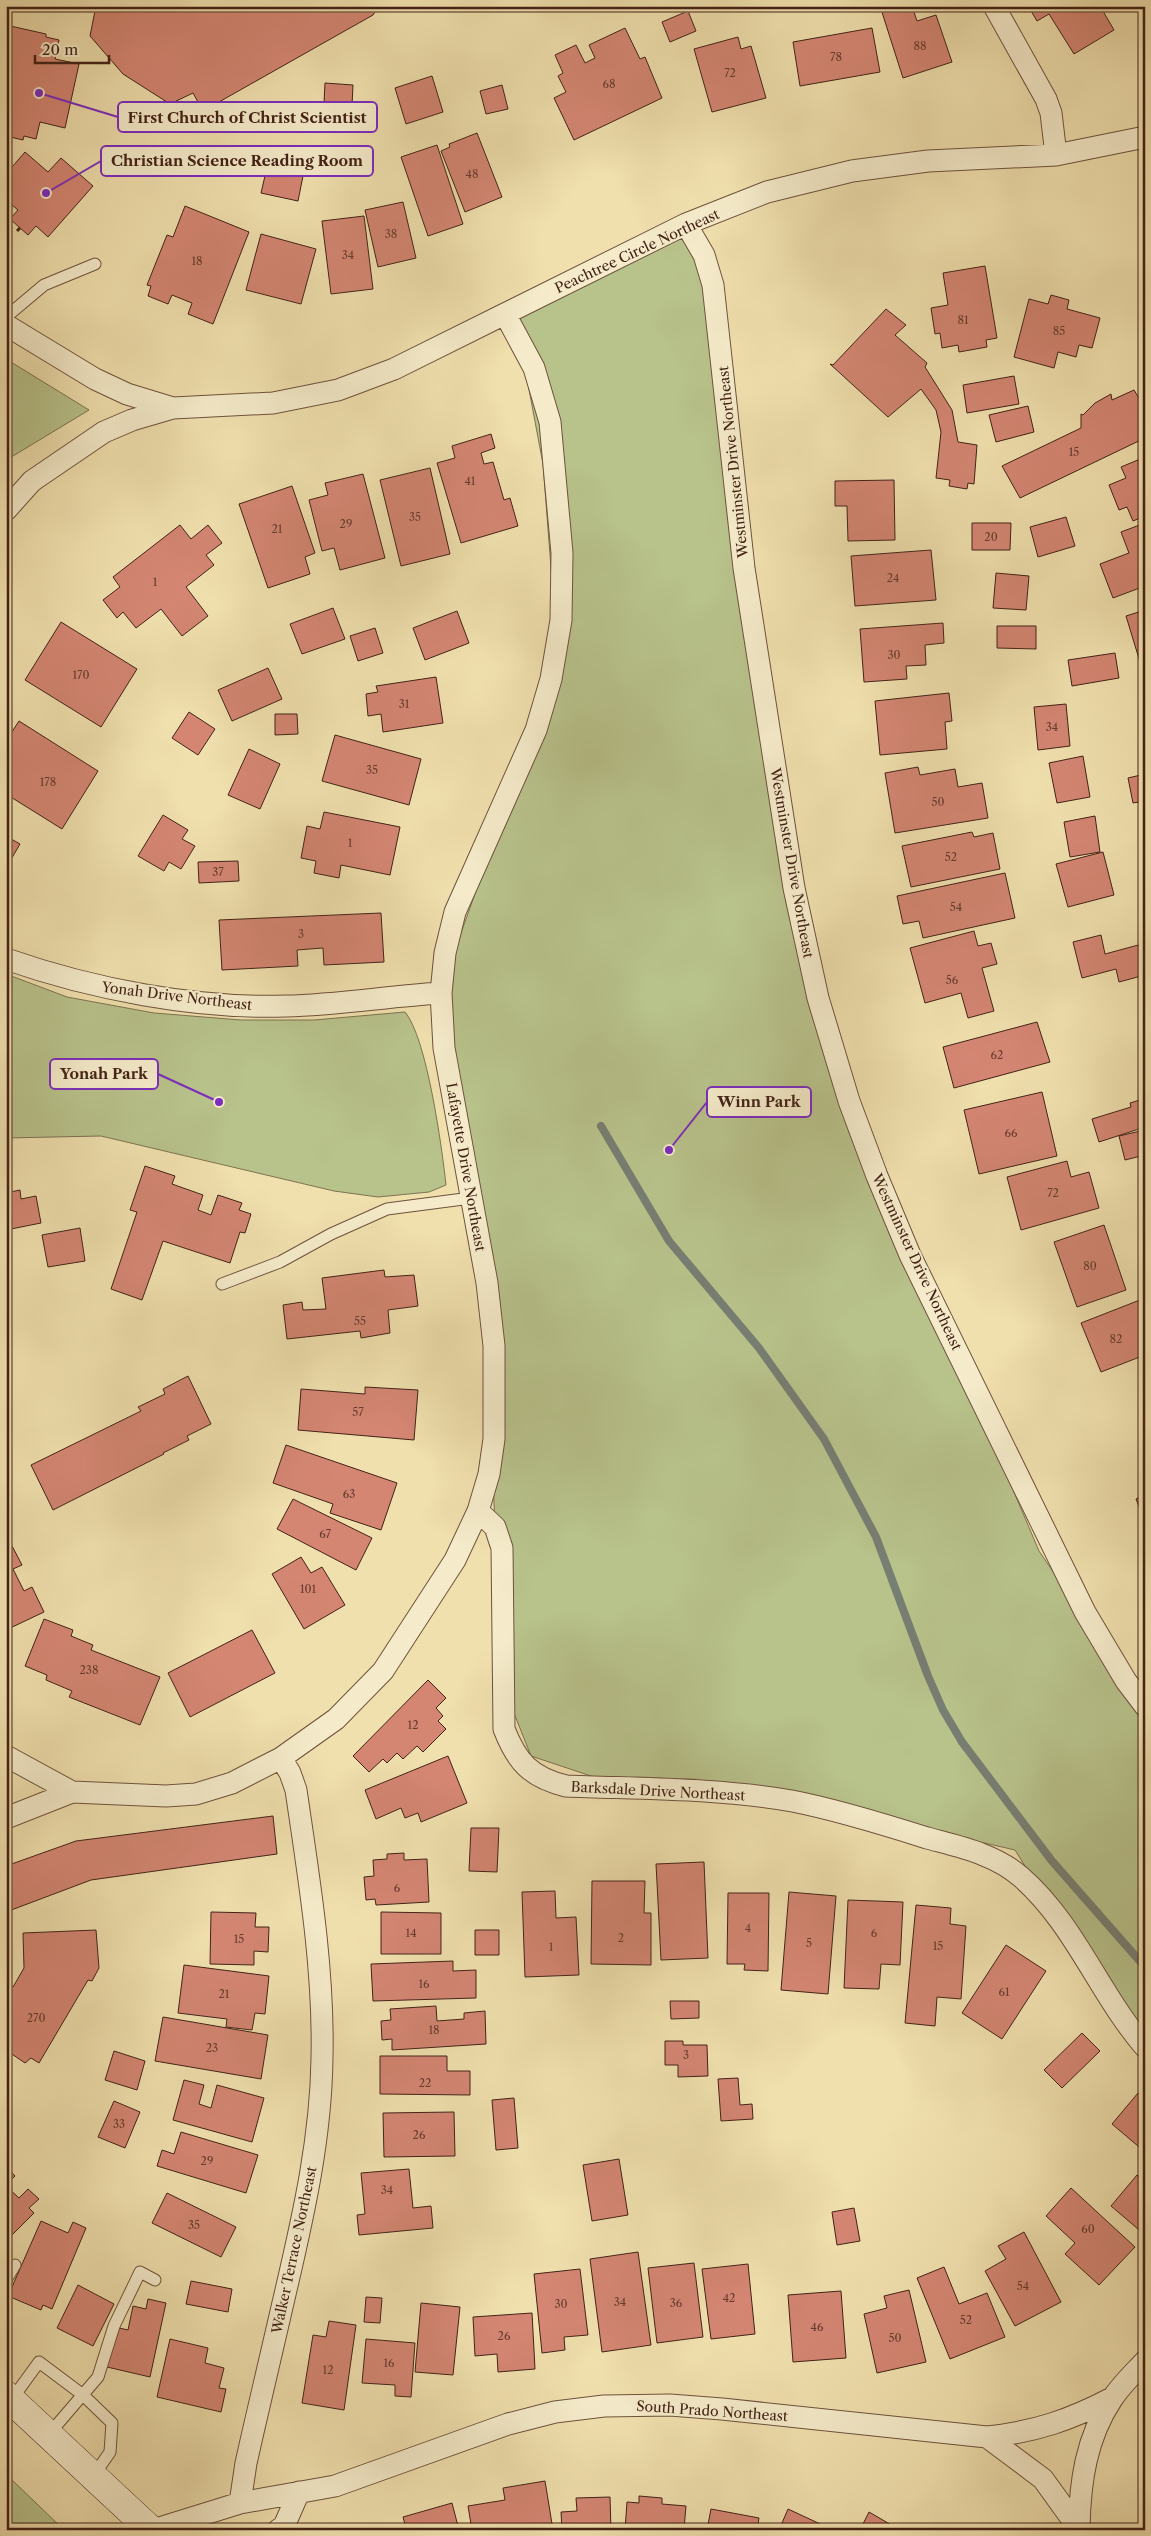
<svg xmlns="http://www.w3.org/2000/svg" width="1151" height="2536" font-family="'Libre Caslon Text',serif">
<rect width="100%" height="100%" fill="#f0e0ae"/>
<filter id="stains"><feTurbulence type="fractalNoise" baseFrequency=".004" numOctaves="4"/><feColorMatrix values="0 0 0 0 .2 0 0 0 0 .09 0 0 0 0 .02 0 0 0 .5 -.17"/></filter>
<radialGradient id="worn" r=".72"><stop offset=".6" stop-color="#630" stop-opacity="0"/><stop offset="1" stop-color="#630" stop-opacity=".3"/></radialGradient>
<!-- green -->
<path fill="#b8c28b" stroke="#7d7250" d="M681,228L707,285L803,961L903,1230L1039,1551L1145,1706V2058L1015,1850L793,1799L615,1784L531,1756L502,1683L486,1321L442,986L495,838L556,632L543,464L512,299Z
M6,359L89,410L8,459L6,452Z
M6,974L67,997L154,1013L241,1020H314L405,1012C427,1038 442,1148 446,1185L429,1192L378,1197L334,1191L101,1136L6,1138Z
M11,2479L64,2530H6V2484Z"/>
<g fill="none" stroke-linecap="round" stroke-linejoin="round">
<!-- stream -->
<path stroke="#777e72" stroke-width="8" d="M601,1126L669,1241L759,1348L824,1439L876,1537L928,1676L943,1710L962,1742L1052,1861L1145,1967"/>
</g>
<!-- building -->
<path fill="#d48673" stroke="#422216" d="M96,6H379L373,15L203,111L193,93L170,104L123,74L90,36Z
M880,6H912L917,21L936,15L952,62L903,78Z
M1028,6H1100L1114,30L1074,54L1049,14L1037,21Z
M688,11L696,31L670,42L662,22Z
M6,25L46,34V37L59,40L55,59L79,64L65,128L40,122L36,139L24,136L23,140L6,136Z
M625,28L640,59L645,57L662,98L574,140L554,98L566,92L558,76L563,73L555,55L576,45L585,63L595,58L589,45Z
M872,28L880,72L800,86L793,42Z
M738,37L741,49L751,46L766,98L712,112L694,49Z
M432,76L443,112L406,124L395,88Z
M325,83L353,85L351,125L323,124Z
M502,85L508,109L486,114L480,91Z
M477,133L502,197L465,212L441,151L450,147L449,144Z
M437,145L463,224L428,236L401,157Z
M25,152L48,172L61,158L93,186L48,237L36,226L28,235L10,219L18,210L6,200V174Z
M268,163L304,171L298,201L261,193Z
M403,202L416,258L378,267L365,210Z
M185,206L249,232L213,324L188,314L192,303L172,295L168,304L148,296L151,286L147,285L167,235L173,237Z
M364,216L373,289L331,294L322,221Z
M261,234L316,249L301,304L246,290Z
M985,266L997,338L986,340L987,347L959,352L958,345L942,348L940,333L935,334L931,308L948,305L943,273Z
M1051,295L1069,300L1067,309L1100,318L1092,348L1079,345L1076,357L1058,352L1054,368L1014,357L1029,299L1048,304Z
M886,309L906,325L895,335L927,363L925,367L952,410L958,442L977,445L974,484L968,483L967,489L949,486L950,480L936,478L941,432L936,410L921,389L888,417L830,364L833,365Z
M1014,376L1019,404L967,413L963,385Z
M1134,390L1145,408V438L1020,498L1002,466L1081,428V414L1083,415L1095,403L1111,394L1112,400Z
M1028,406L1034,432L996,442L989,415Z
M491,434L495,448L481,453L484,464L493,462L504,500L510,498L518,526L461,543L437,463L455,458L452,446Z
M1145,457V516L1133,521L1127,507L1119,510L1109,485L1126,478L1121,467Z
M430,468L450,554L401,566L380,480Z
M363,474L385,558L340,570L334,548L322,551L309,500L328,495L325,483Z
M894,480L895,540L848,541L847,506H835V481Z
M292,486L315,553L305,557L310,574L268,588L239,504Z
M1066,517L1075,546L1038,557L1030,527Z
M972,523H1011L1010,550H972Z
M1145,523V586L1113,598L1100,564L1129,553L1121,532Z
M180,525L191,539L208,525L222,543L206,555L214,565L186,587L208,616L182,636L161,609L136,628L123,612L117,618L103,600L120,587L113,577Z
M931,550L936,600L855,606L851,556Z
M996,573L1029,576L1026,610L993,608Z
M333,608L345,639L302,654L290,624Z
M1145,610V660L1140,662L1126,616Z
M457,611L469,643L425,660L413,628Z
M61,622L137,669L101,727L25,680Z
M943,623L944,643L925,645L926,665L906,666L907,679L864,682L860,629Z
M997,626H1036V649L997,648Z
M375,628L383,653L358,661L350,636Z
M1115,653L1119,678L1072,686L1068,660Z
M268,668L282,699L232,721L218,690Z
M436,677L443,723L383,732L381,714L368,716L366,694L378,692L376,686Z
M949,693L952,721L945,722L947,749L880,755L875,701Z
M1066,704L1070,746L1038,750L1034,707Z
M189,712L215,729L198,755L172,738Z
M275,714H297L298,734L275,735Z
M19,721L98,771L62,829L6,794V741Z
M335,735L421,759L409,805L322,781Z
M249,749L280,764L260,809L228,795Z
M1083,756L1090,797L1057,803L1049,763Z
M918,767L920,775L955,769L958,787L982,783L988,818L895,833L885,773Z
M1145,774V801L1133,803L1128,778Z
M324,812L400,827L390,875L341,865L339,878L314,873L316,861L301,858L307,826L320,829Z
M163,815L188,830L182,839L195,846L181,869L169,862L164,871L138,856Z
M1095,816L1100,852L1070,857L1064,822Z
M972,832L974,837L993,833L1000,869L911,887L902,846Z
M6,836L20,844L6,868Z
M1103,852L1114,895L1068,907L1056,864Z
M238,861L239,881L199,883L198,862Z
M1005,873L1015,918L923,938L919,921L903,924L897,896Z
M381,913L384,962L324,965L323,948L297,950L298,966L222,970L219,920Z
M974,931L978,946L991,943L997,964L982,968L994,1011L968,1018L961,993L925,1003L910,948Z
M1101,935L1105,954L1142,944L1145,975L1119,982L1116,969L1082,978L1073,942Z
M1037,1022L1050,1062L954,1088L943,1047Z
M1042,1092L1057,1156L979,1174L964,1110Z
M1143,1099L1145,1127L1099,1142L1092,1119L1131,1107L1130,1103Z
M1145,1130V1155L1125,1160L1119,1136Z
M1067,1161L1071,1177L1089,1172L1099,1208L1021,1230L1007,1177Z
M145,1166L175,1176L172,1184L203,1195L198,1210L211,1215L218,1195L242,1203L239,1210L251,1214L245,1233L240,1232L230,1263L163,1241L142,1300L111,1289L137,1212L130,1210Z
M20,1190L21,1199L36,1196L41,1223L6,1230V1193Z
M1104,1225L1126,1290L1077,1307L1054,1242Z
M80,1228L85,1261L48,1267L42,1235Z
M384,1270L385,1277L414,1275L418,1306L388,1310L390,1333L361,1338L360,1331L287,1339L283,1305L302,1302L303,1310L326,1309L322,1278Z
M1145,1298V1355L1101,1372L1081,1323Z
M188,1376L211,1424L187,1436L189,1440L163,1453L164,1454L53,1510L31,1465L141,1411L138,1407L165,1394L163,1389Z
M365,1387L418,1390L414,1440L298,1430L301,1389L365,1394Z
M286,1445L397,1483L381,1530L330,1513L333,1504L273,1483Z
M1145,1495V1522L1136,1499Z
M293,1499L372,1538L356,1570L277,1529Z
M10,1542L22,1565L13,1569L24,1591L32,1587L44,1612L6,1630V1544Z
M301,1557L311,1573L322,1567L345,1605L304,1629L272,1574Z
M44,1619L73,1630L71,1636L93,1645L91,1650L160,1677L140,1725L69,1697L72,1691L46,1680L47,1675L25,1666Z
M252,1630L275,1673L190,1717L168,1673Z
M428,1680L446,1698L436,1708L443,1716L438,1721L446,1729L423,1752L417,1746L403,1759L397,1753L387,1763L383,1759L369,1772L353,1756Z
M448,1756L467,1803L421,1822L418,1813L405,1818L401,1808L376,1819L365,1790Z
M273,1816L277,1854L91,1880L6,1912V1866L76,1841Z
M471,1828H499L497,1872L469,1871Z
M404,1853V1860L427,1859L429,1902L376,1905L375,1899L366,1900L364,1877L374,1876L373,1860L387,1859V1854Z
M704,1862L708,1958L661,1960L656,1864Z
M592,1881H645L644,1913H651V1965L591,1964Z
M555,1891L556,1918L576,1917L579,1975L525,1977L522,1892Z
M789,1892L836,1896L828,1994L781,1990Z
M728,1893H769L768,1971L744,1970L745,1964H727Z
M848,1900L903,1902L900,1965L881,1964L879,1989L844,1988Z
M916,1905L951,1908L950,1924L966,1926L961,1999L937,1997L935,2026L905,2023Z
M211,1912L256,1913L255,1927H269L268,1952L254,1951V1965L210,1964Z
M381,1912L441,1913V1954H381Z
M96,1930L99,1968L92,1981L88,1980L39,2063L31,2058L25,2063L6,2050V1982L13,1987L24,1968L23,1933Z
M475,1930H499V1955H475Z
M1006,1945L1046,1971L1002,2039L962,2013Z
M453,1961V1971L476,1970V1998L373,2001L371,1964Z
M184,1965L269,1976L265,2014L255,2013L252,2030L226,2027L227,2019L178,2013Z
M670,2001H699V2018L671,2019Z
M436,2006L437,2021L464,2019V2013L485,2011L486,2044L392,2050V2039L382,2040L381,2021L391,2020L390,2009Z
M163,2017L268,2035L261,2079L155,2061Z
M1082,2033L1100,2051L1062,2088L1044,2070Z
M665,2041H683V2045H707L708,2076L678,2077V2065H665Z
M114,2051L145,2061L137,2090L105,2080Z
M380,2056H447V2071H470V2095L380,2094Z
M738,2078L740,2105L752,2104L753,2119L721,2121L718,2079Z
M184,2080L204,2085L199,2104L211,2108L217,2085L264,2098L252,2142L173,2120Z
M1138,2093L1145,2099V2152L1112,2124Z
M514,2098L518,2148L496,2150L492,2100Z
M114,2101L140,2112L125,2148L98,2137Z
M454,2112L455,2156L384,2157L383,2113Z
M181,2132L258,2155L246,2193L157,2166L162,2150L174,2154Z
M619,2159L628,2215L592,2221L583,2165Z
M6,2166L15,2176L6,2185Z
M409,2169L413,2208L431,2206L433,2228L359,2235L357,2215L365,2214L361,2173Z
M1137,2175L1145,2181V2235L1111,2206Z
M6,2186L19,2198L28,2189L39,2199L29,2208L34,2213L6,2241Z
M1071,2188L1135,2247L1099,2285L1065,2254L1075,2243L1046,2216Z
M167,2193L236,2227L221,2257L152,2223Z
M854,2208L860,2241L837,2245L832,2212Z
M41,2221L68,2233L73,2222L86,2228L52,2309L43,2305L41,2310L8,2296Z
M1024,2232L1061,2302L1015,2326L985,2271L1006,2259L998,2246Z
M638,2252L651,2345L602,2352L590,2259Z
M694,2263L703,2337L657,2343L648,2268Z
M748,2264L755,2334L711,2339L702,2269Z
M944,2267L959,2304L987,2293L1005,2337L950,2359L917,2278Z
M580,2269L588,2335L564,2337L565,2350L542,2353L534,2274Z
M191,2281L232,2289L228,2312L186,2304Z
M78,2285L114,2304L93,2346L57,2328Z
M909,2290L926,2362L877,2373L864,2314L887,2308L884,2296Z
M841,2291L846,2358L793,2362L788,2295Z
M366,2297L382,2298L380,2323L364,2322Z
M148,2299L166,2303L150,2377L107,2367L115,2327L128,2330L133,2306L146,2309Z
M421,2303L460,2307L453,2375L415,2372Z
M532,2313L535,2369L498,2372L497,2354L475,2356L473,2317Z
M329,2321L356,2325L344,2410L302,2403L313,2335L326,2337Z
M170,2339L208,2348L205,2363L224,2368L219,2388L226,2389L221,2412L157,2397Z
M366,2339L415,2343L411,2397L395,2396V2385L362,2383Z
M545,2481L553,2530H472L468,2506L505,2500L503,2488Z
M639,2496L662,2498V2504L686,2506L684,2529L625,2530L627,2502L639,2503Z
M610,2497L611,2530H562L561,2512L577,2511L576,2498Z
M452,2503L459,2530H400L406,2528L403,2517Z
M711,2509L759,2518L757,2530H707Z
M788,2509L831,2529V2530H779Z
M869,2512L900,2530H860Z"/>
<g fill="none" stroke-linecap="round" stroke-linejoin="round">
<!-- lane casing -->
<g stroke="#6e523c" stroke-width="13">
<path id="lane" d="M6,317L44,285L95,264
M222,1284L280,1262L331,1234L387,1209L471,1198
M6,2280L15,2265
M12,2399L39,2362L83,2395L112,2423L110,2452L94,2475
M49,2434L98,2377L114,2326L140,2272L155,2280"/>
</g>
<!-- street casing -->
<g stroke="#6e523c" stroke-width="23">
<path id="street" d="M994,6L1046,99L1051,113L1056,155
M686,224L704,255L713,285L744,568L794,888L818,998L849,1101L877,1176L910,1255L1085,1612L1126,1681L1145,1706
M6,325L95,379L127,394L173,408
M6,510L32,481L104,432L132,420L173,408L273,403L338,390L394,369L686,224L767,192L852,171L928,161L1056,155L1145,137
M6,959C92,989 195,1009 286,1006C338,1005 389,996 441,993
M478,1511L495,1527L502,1548L504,1729C517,1762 530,1777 566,1786C641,1789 718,1788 792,1801C838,1810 883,1824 927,1838C960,1847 995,1854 1021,1877C1075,1924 1099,1994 1145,2047
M6,1756L72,1792L166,1796L196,1794L232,1783L281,1758L336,1719L383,1671L455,1560L478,1511L489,1474L494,1439V1346L487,1283L444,1048L441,993L445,953L455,912L536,730L551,679L561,620L562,553L550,422L534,368L505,314
M6,1818L72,1792
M987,2437L1043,2479L1079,2529
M240,2503L246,2463C259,2405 273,2347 286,2290C304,2213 321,2137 322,2058C324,1968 309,1879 296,1790L290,1773L281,1758
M1079,2528C1080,2482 1086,2438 1112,2399C1121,2385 1134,2373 1145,2361
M153,2530L240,2503L335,2486L508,2424L555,2412L604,2406L670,2405L722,2409L987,2437C1035,2432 1070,2420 1112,2398
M278,2530L284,2526L299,2492"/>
</g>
<!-- secondary casing -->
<g stroke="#422216" stroke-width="29">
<path id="secondary" d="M6,2395L151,2530"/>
</g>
<!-- path -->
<path stroke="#422216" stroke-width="3" stroke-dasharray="4 2.5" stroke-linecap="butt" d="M17,231L20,228"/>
<!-- lane -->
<use href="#lane" stroke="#f5ebca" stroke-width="11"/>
<!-- street -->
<use href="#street" stroke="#f5ebca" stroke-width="21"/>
<!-- secondary -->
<use href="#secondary" stroke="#f5ebca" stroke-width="28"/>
</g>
<g text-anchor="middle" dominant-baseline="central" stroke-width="4" stroke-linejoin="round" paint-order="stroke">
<!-- number labels -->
<g font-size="11" fill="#663b2d">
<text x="920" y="46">88</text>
<text x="836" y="57">78</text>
<text x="730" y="73">72</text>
<text x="609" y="84">68</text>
<text x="472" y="174">48</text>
<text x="391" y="234">38</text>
<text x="348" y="255">34</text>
<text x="197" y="261">18</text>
<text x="963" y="320">81</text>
<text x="1059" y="331">85</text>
<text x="1074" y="452">15</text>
<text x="470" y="481">41</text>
<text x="415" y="517">35</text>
<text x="346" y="524">29</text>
<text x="277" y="529">21</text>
<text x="991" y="537">20</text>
<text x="893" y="578">24</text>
<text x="155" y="582">1</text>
<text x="894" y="655">30</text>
<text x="81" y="675">170</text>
<text x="404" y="704">31</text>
<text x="1052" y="727">34</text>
<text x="372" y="770">35</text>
<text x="48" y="782">178</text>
<text x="938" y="802">50</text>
<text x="350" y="843">1</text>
<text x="951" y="857">52</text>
<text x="218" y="872">37</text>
<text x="956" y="907">54</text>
<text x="301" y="934">3</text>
<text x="952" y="980">56</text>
<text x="997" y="1055">62</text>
<text x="1011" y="1133">66</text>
<text x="1053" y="1193">72</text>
<text x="1090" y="1266">80</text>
<text x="360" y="1321">55</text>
<text x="1116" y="1339">82</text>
<text x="358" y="1412">57</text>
<text x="349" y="1494">63</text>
<text x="325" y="1534">67</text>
<text x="308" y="1589">101</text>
<text x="89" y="1670">238</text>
<text x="413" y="1725">12</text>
<text x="397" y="1888">6</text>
<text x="748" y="1928">4</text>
<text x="411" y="1933">14</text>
<text x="874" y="1933">6</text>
<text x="621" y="1938">2</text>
<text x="239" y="1939">15</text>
<text x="809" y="1943">5</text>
<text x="938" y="1946">15</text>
<text x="551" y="1947">1</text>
<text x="424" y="1984">16</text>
<text x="1004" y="1992">61</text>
<text x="224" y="1994">21</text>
<text x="36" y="2018">270</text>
<text x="434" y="2030">18</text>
<text x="212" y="2048">23</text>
<text x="686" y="2055">3</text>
<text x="425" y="2083">22</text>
<text x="119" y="2124">33</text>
<text x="419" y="2135">26</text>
<text x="207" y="2161">29</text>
<text x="387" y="2190">34</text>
<text x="194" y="2225">35</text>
<text x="1088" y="2229">60</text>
<text x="1023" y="2286">54</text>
<text x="729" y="2298">42</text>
<text x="620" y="2302">34</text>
<text x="676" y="2303">36</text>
<text x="561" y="2304">30</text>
<text x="966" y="2320">52</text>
<text x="817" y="2327">46</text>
<text x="504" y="2336">26</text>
<text x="895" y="2338">50</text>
<text x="389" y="2363">16</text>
<text x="328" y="2370">12</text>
</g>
<!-- street labels -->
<g font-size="14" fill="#422216" stroke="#f5ebca">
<text transform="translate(637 251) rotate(-25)">Peachtree Circle Northeast</text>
<text transform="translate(733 462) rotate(-96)">Westminster Drive Northeast</text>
<text transform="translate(792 863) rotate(80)">Westminster Drive Northeast</text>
<text transform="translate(177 996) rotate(7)">Yonah Drive Northeast</text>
<text transform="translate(466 1167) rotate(80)">Lafayette Drive Northeast</text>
<text transform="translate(917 1262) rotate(65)">Westminster Drive Northeast</text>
<text transform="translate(658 1791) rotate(3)">Barksdale Drive Northeast</text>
<text transform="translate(294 2250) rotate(-78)">Walker Terrace Northeast</text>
<text transform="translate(712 2411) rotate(4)">South Prado Northeast</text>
</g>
</g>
<!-- callouts -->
<path fill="none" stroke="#7b2cbf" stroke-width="2" d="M39 93L118 117M46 193L101 161M219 1102L158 1074M669 1150L707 1102"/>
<g fill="#7b2cbf" stroke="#f5ebca" stroke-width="2">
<circle cx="39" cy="93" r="5"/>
<circle cx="46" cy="193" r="5"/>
<circle cx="219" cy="1102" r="5"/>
<circle cx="669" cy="1150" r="5"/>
</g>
<g fill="#f5ebca" stroke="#7b2cbf" stroke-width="2">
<rect x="118" y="102" width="259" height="30" rx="5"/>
<rect x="101" y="146" width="272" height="30" rx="5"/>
<rect x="50" y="1059" width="108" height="30" rx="5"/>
<rect x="707" y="1087" width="104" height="30" rx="5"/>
</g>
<g font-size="15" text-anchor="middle" font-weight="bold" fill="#422216">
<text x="247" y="123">First Church of Christ Scientist</text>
<text x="237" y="166">Christian Science Reading Room</text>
<text x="104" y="1079">Yonah Park</text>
<text x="759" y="1107">Winn Park</text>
</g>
<!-- margin -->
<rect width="1151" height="2536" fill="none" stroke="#f0e0ae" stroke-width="25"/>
<rect x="8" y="8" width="1136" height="2521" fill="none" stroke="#422216" stroke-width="2.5"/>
<rect x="12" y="12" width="1126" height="2511" fill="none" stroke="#422216"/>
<!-- scale -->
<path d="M35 55v8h74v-8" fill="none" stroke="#422216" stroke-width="2.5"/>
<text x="42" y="55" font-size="15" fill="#422216" stroke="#f5ebca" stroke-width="4" paint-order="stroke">20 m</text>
<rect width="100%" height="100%" filter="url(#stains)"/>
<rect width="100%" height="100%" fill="url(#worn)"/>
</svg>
